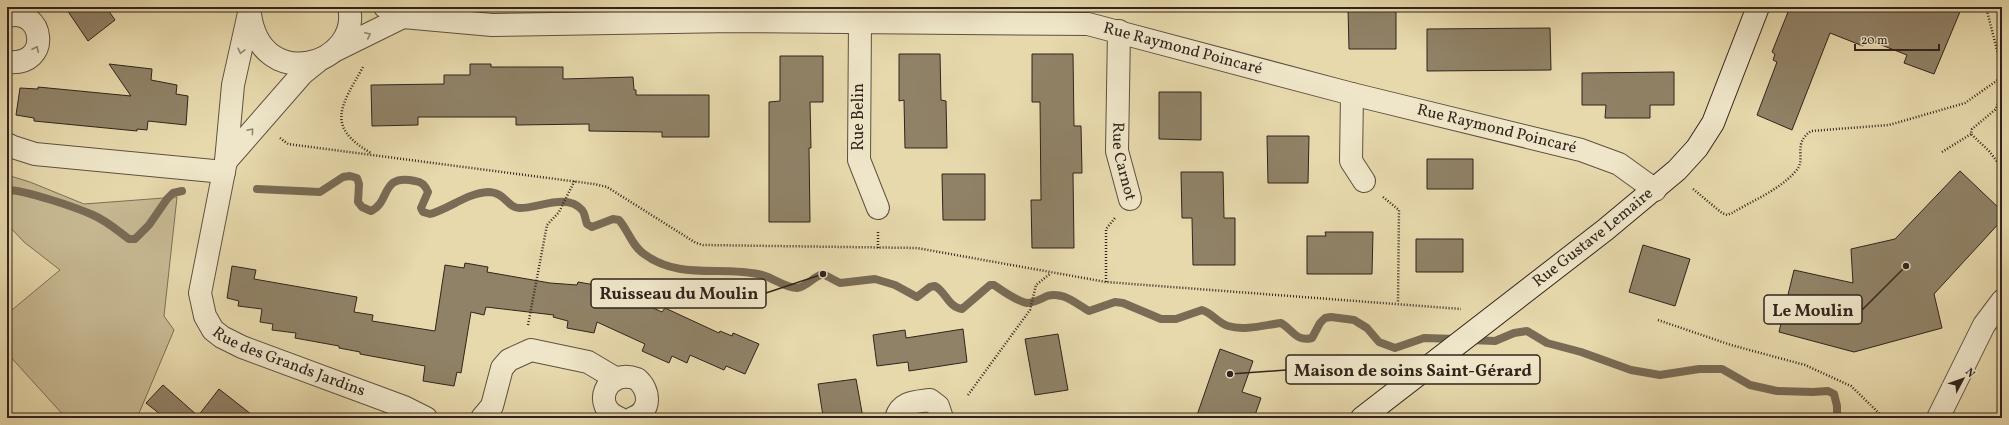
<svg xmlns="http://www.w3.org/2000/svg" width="2009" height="425" font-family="Vollkorn,serif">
<rect width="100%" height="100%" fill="#e7d9ac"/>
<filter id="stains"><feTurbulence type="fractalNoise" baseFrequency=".005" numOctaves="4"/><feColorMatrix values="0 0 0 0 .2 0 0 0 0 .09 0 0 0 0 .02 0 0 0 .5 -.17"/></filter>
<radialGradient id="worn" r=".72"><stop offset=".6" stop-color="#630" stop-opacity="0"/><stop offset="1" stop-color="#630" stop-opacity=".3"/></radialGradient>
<!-- green -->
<path fill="#c8ba94" stroke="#7c6f58" d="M7,175L30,182L84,204L177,197L164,316L174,330L137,418H66L7,353V314L60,270L24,242L7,224Z"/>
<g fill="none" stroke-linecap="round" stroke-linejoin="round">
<!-- stream -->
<path stroke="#796b55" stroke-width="8" d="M257,189L320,192L343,177L350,176L357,178L359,184L358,202L362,207L371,211C391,202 380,173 415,181C422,182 425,185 428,192L421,208L423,212L430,214C449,209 467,193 488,192C505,192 508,208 519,208C537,209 567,192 582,210C585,213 585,219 587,224L592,227L613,219L619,220C628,230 632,246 644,254C681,281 721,265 762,275C774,278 785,288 797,288C807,287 814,276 823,274L840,283L875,279L895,285L917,297L930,287L935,286C946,292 948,307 962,309L990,285H994C1003,291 1016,301 1027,303C1034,303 1041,299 1047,296C1063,291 1076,304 1089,311L1115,302L1123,303L1161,319H1176L1202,310C1212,313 1218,323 1228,326C1244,331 1265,325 1281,323C1293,330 1296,342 1312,338L1320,323L1325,318L1331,317L1354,320L1367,328L1379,342L1395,348L1424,338L1457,339
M7,190C25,190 75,207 93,215C107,221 118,231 129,239H135L149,225L167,199L173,193L182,191
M1470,340L1495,341L1514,333L1527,331L1547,343L1581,352L1631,370L1660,375L1699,369H1722L1750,385L1777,391L1813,392L1828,391L1834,394L1837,406V418"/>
</g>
<!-- building -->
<path fill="#908267" stroke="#31241d" d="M65,7H106L115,20L88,41Z
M1396,7V49H1349L1348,8Z
M1790,7H1962L1934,74L1904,63L1907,55L1866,39L1863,46L1830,33L1792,130L1757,115L1777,62L1773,60L1775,54L1772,52Z
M1550,28L1551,70L1427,71V29Z
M899,54H940L941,100L946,101L947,148H905L904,100L899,101Z
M1032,54H1073L1074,126H1081L1082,173H1073L1074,248H1032L1031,200H1041L1040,102H1032Z
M780,56H823V102H810L811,148H809L810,222H769V102L780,101Z
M109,64L152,69L151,80L177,85L176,94L188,96L186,125L148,121L147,130L137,129V131L34,121V118L16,115L20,88L38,89V87L131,96Z
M470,64H491V67H563V79L633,77L634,90H636V95H709V137H662V132L589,131V124L516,125V117H418V125L372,126L371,85L444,84V75H470Z
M1674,72V105H1650V118H1605L1606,105H1582V73Z
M1159,92H1201V140L1159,139Z
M1267,136H1309L1308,183H1268Z
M1427,159H1473V189H1427Z
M1960,171L2002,211V220L1934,294L1942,328L1854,352L1779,332L1794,270L1853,283L1851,249L1895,239Z
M1181,172H1223L1224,218H1235V265H1193L1192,218H1182Z
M942,174H985V220H943Z
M1325,232H1373L1372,274H1307V236H1326Z
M1416,239H1463V272H1416Z
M1643,245L1690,259L1675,306L1629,292Z
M465,263L488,267L487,272L550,283L577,285L578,282L601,286V289L618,292L662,312L665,308L719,333L720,331L732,336L733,333L759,344L745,374L726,366L724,370L690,355L687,363L672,356L669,363L642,351L645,344L597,322L594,333L567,328L568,321L553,317L554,315L486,307L484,315L471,312L461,373L457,372L454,386L423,381L425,366L360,354V352L339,348V346L295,338L296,333L272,330L273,324L260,322L262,309L238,306L239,301L227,298L232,266L256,270L254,279L357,297L354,312L373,315L372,321L435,331L445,265L464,268Z
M963,329L967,362L909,371L908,362L877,366L873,335L905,330L906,338Z
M1058,334L1068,390L1035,395L1025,339Z
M1220,349L1253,361L1242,392L1261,398L1254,418H1196Z
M856,379L863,418H837L836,414L823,416L818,384Z
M163,385L198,416L219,389L256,418H165L146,403Z"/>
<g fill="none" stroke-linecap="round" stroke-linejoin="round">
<!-- street casing -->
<g stroke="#5e5141" stroke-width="24">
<g id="street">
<path id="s1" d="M385,7L403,17L492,25L733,21L1088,24L1352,94L1581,150L1619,164L1655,190"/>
<path id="s2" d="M249,13L233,85L226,161L200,293L205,316L213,330L222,337L242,347L404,407L426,418"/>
<path d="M250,14C261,95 362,65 349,7"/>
<path d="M7,16C44,6 53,67 7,62"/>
<path d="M860,21L859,160L878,208"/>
<path id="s3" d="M1119,31L1117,151L1130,199"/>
<path d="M334,51L403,17"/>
<path d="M1352,94L1351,161L1364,181"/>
<path d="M7,144L13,147L35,154L224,172"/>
<path d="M226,161L302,74L317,62"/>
<path d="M482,418L492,406L502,368L509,360L531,350L588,362L615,378"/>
<path d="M619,418C591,408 605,367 637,379C650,390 652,411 633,418"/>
<path d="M896,418C901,401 916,402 930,400L938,406L942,418"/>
<path d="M1938,418L1984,325L2002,301"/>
</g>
</g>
<!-- secondary casing -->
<g stroke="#31241d" stroke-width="24">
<g id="secondary">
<path id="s4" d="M1362,418L1605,230L1677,170L1697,148L1713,123L1758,7"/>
</g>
</g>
<!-- path -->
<path stroke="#31241d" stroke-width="2.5" stroke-dasharray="1 2" stroke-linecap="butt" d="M1986,7L1999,58L2002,83
M363,67C342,105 324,126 371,153
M2002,93L1996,109L1972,129L1971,134L1989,151L2002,168
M280,138L288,144L594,184L607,187L696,243L703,245L917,248L1106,282L1461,309
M1942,152L1971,134
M1693,189L1722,213L1727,215L1732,213C1752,201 1779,190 1795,172C1808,159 1791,145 1811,131L1889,125L1965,103L2002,77
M1383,197L1399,210L1398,303
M878,248V232
M1106,282V229L1115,218
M1658,320L1731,345L1805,365L1851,386L1884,418
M528,325L547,225L559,212L575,180
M968,395L1030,310L1036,285L1051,273"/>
<!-- street -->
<use href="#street" stroke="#efe6c9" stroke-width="22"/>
<!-- secondary -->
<use href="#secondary" stroke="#efe6c9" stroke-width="22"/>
</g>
<!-- one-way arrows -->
<defs><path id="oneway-chevron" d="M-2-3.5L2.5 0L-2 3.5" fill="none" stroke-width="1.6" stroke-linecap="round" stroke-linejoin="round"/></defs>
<g stroke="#908573">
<use href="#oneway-chevron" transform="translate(368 35) rotate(-25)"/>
<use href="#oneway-chevron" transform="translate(36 49) rotate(-65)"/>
<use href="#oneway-chevron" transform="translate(241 51) rotate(103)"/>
<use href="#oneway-chevron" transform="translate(251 131) rotate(-50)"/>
</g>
<g text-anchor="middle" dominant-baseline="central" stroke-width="3" stroke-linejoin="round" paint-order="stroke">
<!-- street labels -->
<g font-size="16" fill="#31241d" stroke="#efe6c9">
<text stroke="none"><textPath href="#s1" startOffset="804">Rue Raymond Poincaré</textPath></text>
<text transform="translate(859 117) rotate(-90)">Rue Belin</text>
<text stroke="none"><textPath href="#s1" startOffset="1128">Rue Raymond Poincaré</textPath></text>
<text stroke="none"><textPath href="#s3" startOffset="131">Rue Carnot</textPath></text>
<text stroke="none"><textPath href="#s4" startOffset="293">Rue Gustave Lemaire</textPath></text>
<text stroke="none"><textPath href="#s2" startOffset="407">Rue des Grands Jardins</textPath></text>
</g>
</g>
<!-- callouts -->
<path fill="none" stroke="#31241d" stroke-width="1.5" d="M823 274L766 293M1906 266L1862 310M1230 374L1286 370"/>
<g fill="#31241d" stroke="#efe6c9" stroke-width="1.5">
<circle cx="823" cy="274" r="4"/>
<circle cx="1906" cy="266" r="4"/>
<circle cx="1230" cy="374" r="4"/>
</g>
<g fill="#efe6c9" stroke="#31241d" stroke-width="1.5">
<rect x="591" y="279" width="175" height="29" rx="4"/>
<rect x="1764" y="295" width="98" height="29" rx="4"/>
<rect x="1286" y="355" width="254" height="29" rx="4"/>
</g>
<g font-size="17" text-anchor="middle" font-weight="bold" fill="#31241d">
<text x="679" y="299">Ruisseau du Moulin</text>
<text x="1813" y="316">Le Moulin</text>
<text x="1413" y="376">Maison de soins Saint-Gérard</text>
</g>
<!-- margin -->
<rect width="2009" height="425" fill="none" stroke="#e7d9ac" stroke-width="24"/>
<rect x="8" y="8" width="1993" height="409" fill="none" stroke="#31241d" stroke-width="2"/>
<rect x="12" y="12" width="1985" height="401" fill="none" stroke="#31241d"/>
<!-- north arrow -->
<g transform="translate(1963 379) rotate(49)" stroke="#efe6c9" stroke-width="3" paint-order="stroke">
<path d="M0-3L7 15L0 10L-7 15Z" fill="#31241d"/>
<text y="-6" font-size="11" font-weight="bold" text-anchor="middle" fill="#31241d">N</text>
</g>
<!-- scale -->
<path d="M1855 44v6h84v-6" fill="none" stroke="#31241d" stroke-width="2"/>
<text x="1861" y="44" font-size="12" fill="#31241d" stroke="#efe6c9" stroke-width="3" paint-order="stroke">20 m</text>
<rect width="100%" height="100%" filter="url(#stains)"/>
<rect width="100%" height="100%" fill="url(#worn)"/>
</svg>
